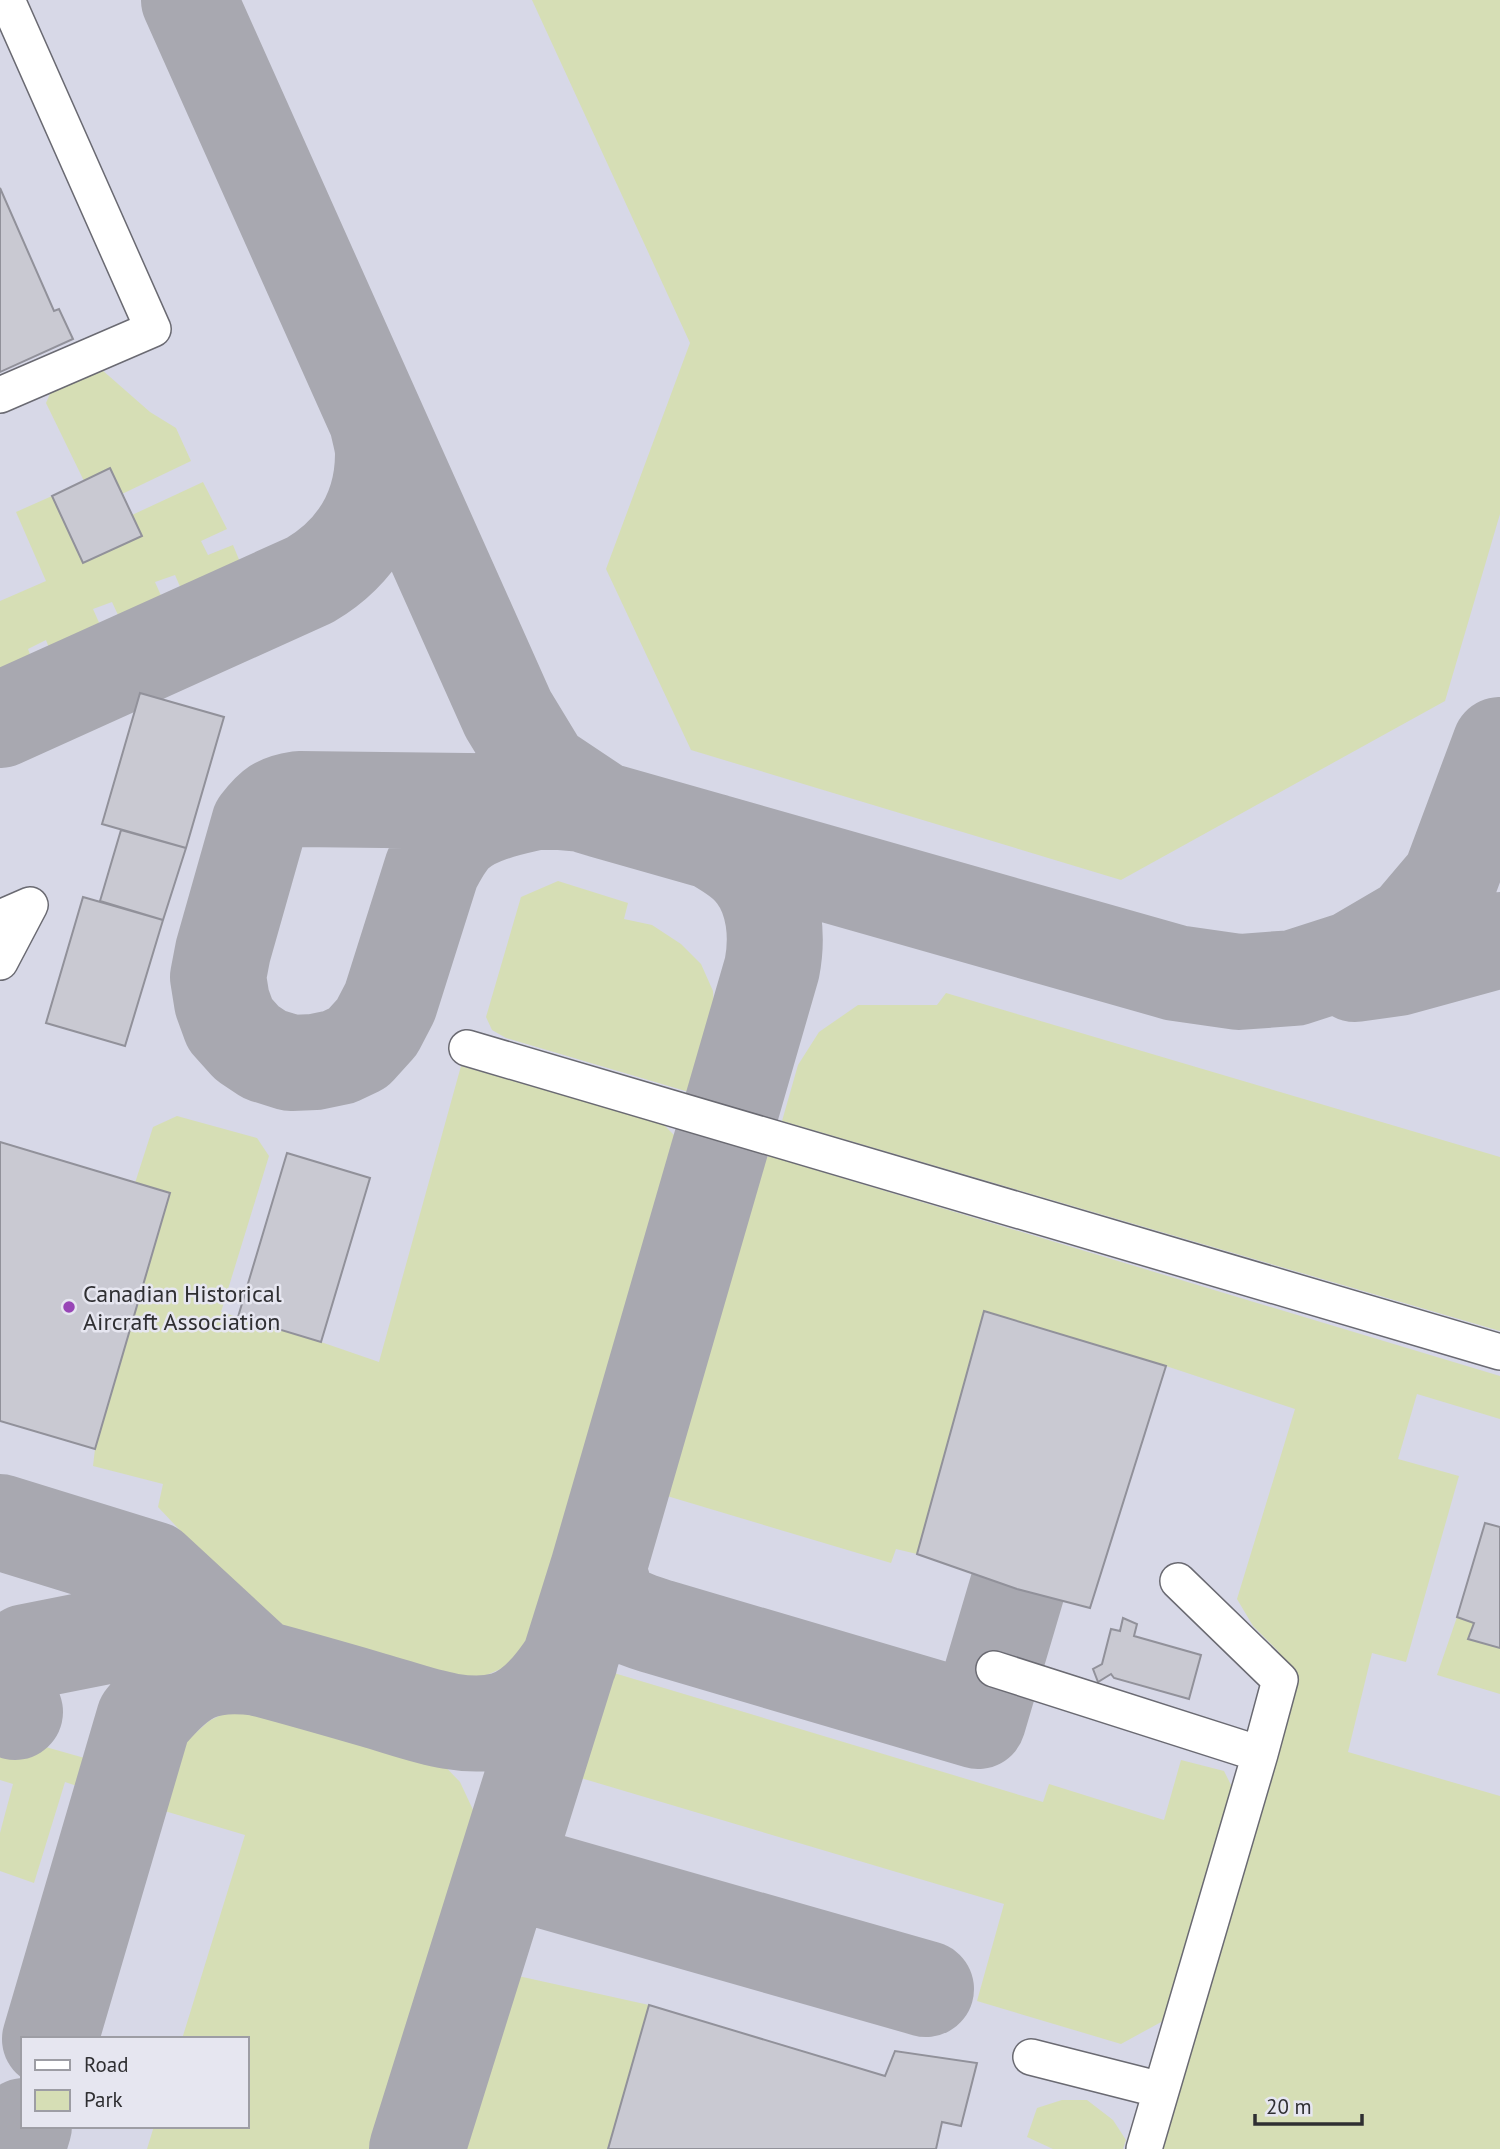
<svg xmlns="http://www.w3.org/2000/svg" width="1500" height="2149" font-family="'PT Sans',sans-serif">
<rect width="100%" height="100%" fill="#e6e6f0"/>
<!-- built -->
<path fill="#d7d8e7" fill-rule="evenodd" d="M0,0H1500V2149H0ZM23,2039H247V2126H23Z"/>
<!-- green -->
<path fill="#d6deb5" d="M532,0H1500V514L1445,701L1121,880L691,750L606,569L690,343Z
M101,369L150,412L176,428L191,461L122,494L110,468L84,481L46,403L53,387Z
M203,482L227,529L201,541L208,555L233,545L249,584L241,595L204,613L188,605L175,575L155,582L174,625L139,640L125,630L112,602L93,609L112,652L70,671L55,664L46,640L28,649L41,684L14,696L0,699V601L46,581L16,512L52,496L83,563L141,536L132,515Z
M558,881L628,903L624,919L652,925L681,944L701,964L713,991L715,1024L714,1050L699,1095L506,1038L492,1030L486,1017L521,897Z
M946,993L1500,1157V1331L782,1121L798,1065L819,1032L858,1005H937Z
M461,1066L663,1124L683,1144L686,1162L555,1604L535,1642L505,1667L473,1681L436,1686L291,1648L158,1507L163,1484L93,1466L95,1449L170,1194L135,1183L153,1127L177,1116L257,1138L269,1156L221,1312L321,1342L379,1362Z
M769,1156L1500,1376V1419L1417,1394L1398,1459L1459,1476L1406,1662L1372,1653L1348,1752L1500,1796V2149H1159L1292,1694L1278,1651L1253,1626L1237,1599L1295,1409L1166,1366L984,1311L917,1554L896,1549L891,1563L647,1490L740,1176Z
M1457,1617L1474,1623L1469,1639L1500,1648V1694L1437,1675Z
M594,1667L1043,1802L1049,1784L1164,1820L1181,1760L1224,1771L1232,1787L1163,2021L1121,2044L977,2001L1004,1904L564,1773Z
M272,1700L407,1738L435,1756L460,1782L474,1812L479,1845V1875L396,2149H147L154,2126H247V2039H182L245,1835L158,1809L182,1745L209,1721L245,1703Z
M0,1734L88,1759L80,1787L65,1782L34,1883L0,1871V1833L13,1784L0,1780Z
M505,1973L649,2005L608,2149H453Z
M1062,2100H1087L1113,2120L1126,2140L1123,2149H1053L1027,2137L1037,2108Z"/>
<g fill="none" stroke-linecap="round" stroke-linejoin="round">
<!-- taxiway -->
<path stroke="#a8a8b0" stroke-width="96" d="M189,0L508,714L542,770L602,810L1176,973L1239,982L1294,978L1353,959L1411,925L1450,879L1500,745
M0,720L310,580C357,552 383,509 383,454C383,443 379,432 377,421
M536,802C510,808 478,814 457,832C446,842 439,856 432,869L390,1002L377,1027L358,1048L339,1057L315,1062L291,1063L265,1055L247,1043L230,1024L222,1002L218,977L223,951L259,824C272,807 278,802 299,799L559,802L582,804L602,810
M1355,974L1398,968L1500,940
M0,1522L152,1569L259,1668
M598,1569C601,1578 603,1588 607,1596C616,1615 640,1621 659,1627L978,1721L1017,1589
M15,1712C0,1688 1,1669 26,1652L122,1633
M505,1869L926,1989
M50,2039L144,1719C179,1677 201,1660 259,1668C297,1678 335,1689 373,1700C413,1711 461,1732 504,1720C534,1711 554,1685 570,1660
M17,2149L24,2126
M417,2149L598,1569L772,968C778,937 775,900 755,874C744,859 727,850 712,841"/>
</g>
<!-- building -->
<path fill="#c9c9d2" stroke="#91919a" stroke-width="2" d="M0,188L54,311L59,309L73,339L0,372Z
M110,468L142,536L83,563L52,496Z
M140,693L224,717L186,848L102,824Z
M121,830L186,848L163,920L100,901Z
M83,897L163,920L125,1046L46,1023Z
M0,1142L170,1193L95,1449L0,1421Z
M287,1153L370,1178L321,1342L238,1317Z
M984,1311L1166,1366L1090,1608L1017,1589L917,1554Z
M1485,1523L1500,1527V1648L1468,1639L1474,1623L1457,1617Z
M1123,1618L1137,1624L1134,1636L1201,1655L1189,1699L1114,1678L1111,1674L1098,1682L1093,1669L1102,1664L1111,1629L1120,1631Z
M649,2005L885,2076L895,2051L977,2063L961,2126L942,2122L936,2149H608Z"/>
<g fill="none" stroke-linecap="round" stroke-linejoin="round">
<!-- minor casing -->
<g stroke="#6a6a72" stroke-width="38">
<path id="minor" d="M0,395L153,329L7,0
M0,918L30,905L0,962
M467,1048L1500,1352
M994,1669L1260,1754
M1031,2057L1161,2090
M1144,2149L1260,1754L1280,1680L1178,1581"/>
</g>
<!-- minor -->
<use href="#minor" stroke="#fff" stroke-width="35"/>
</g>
<!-- markers -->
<circle fill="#9846b6" stroke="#e6e6f0" stroke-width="2.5" cx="69" cy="1307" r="7"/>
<g text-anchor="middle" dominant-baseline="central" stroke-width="5" stroke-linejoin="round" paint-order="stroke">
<!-- poi labels -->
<g font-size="24" fill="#2f2f32" stroke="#e6e6f0" text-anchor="start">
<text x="83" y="1293">Canadian Historical<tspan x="83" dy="28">Aircraft Association</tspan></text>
</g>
</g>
<!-- legend -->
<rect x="21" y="2037" width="228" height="91" fill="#e6e6f0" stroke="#9d9da4" stroke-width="2"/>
<rect x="35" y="2060" width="35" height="10" fill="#ffffff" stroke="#9d9da4" stroke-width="2"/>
<text x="84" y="2072" font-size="21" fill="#2f2f32">Road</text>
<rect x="35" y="2090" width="35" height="21" fill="#d6deb5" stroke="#9d9da4" stroke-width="2"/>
<text x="84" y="2107" font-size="21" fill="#2f2f32">Park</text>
<!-- scale -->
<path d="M1255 2114v10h107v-10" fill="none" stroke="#2f2f32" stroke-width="3.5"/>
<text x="1266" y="2114" font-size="21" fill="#2f2f32" stroke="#e6e6f0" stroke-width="5" paint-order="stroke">20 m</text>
</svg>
